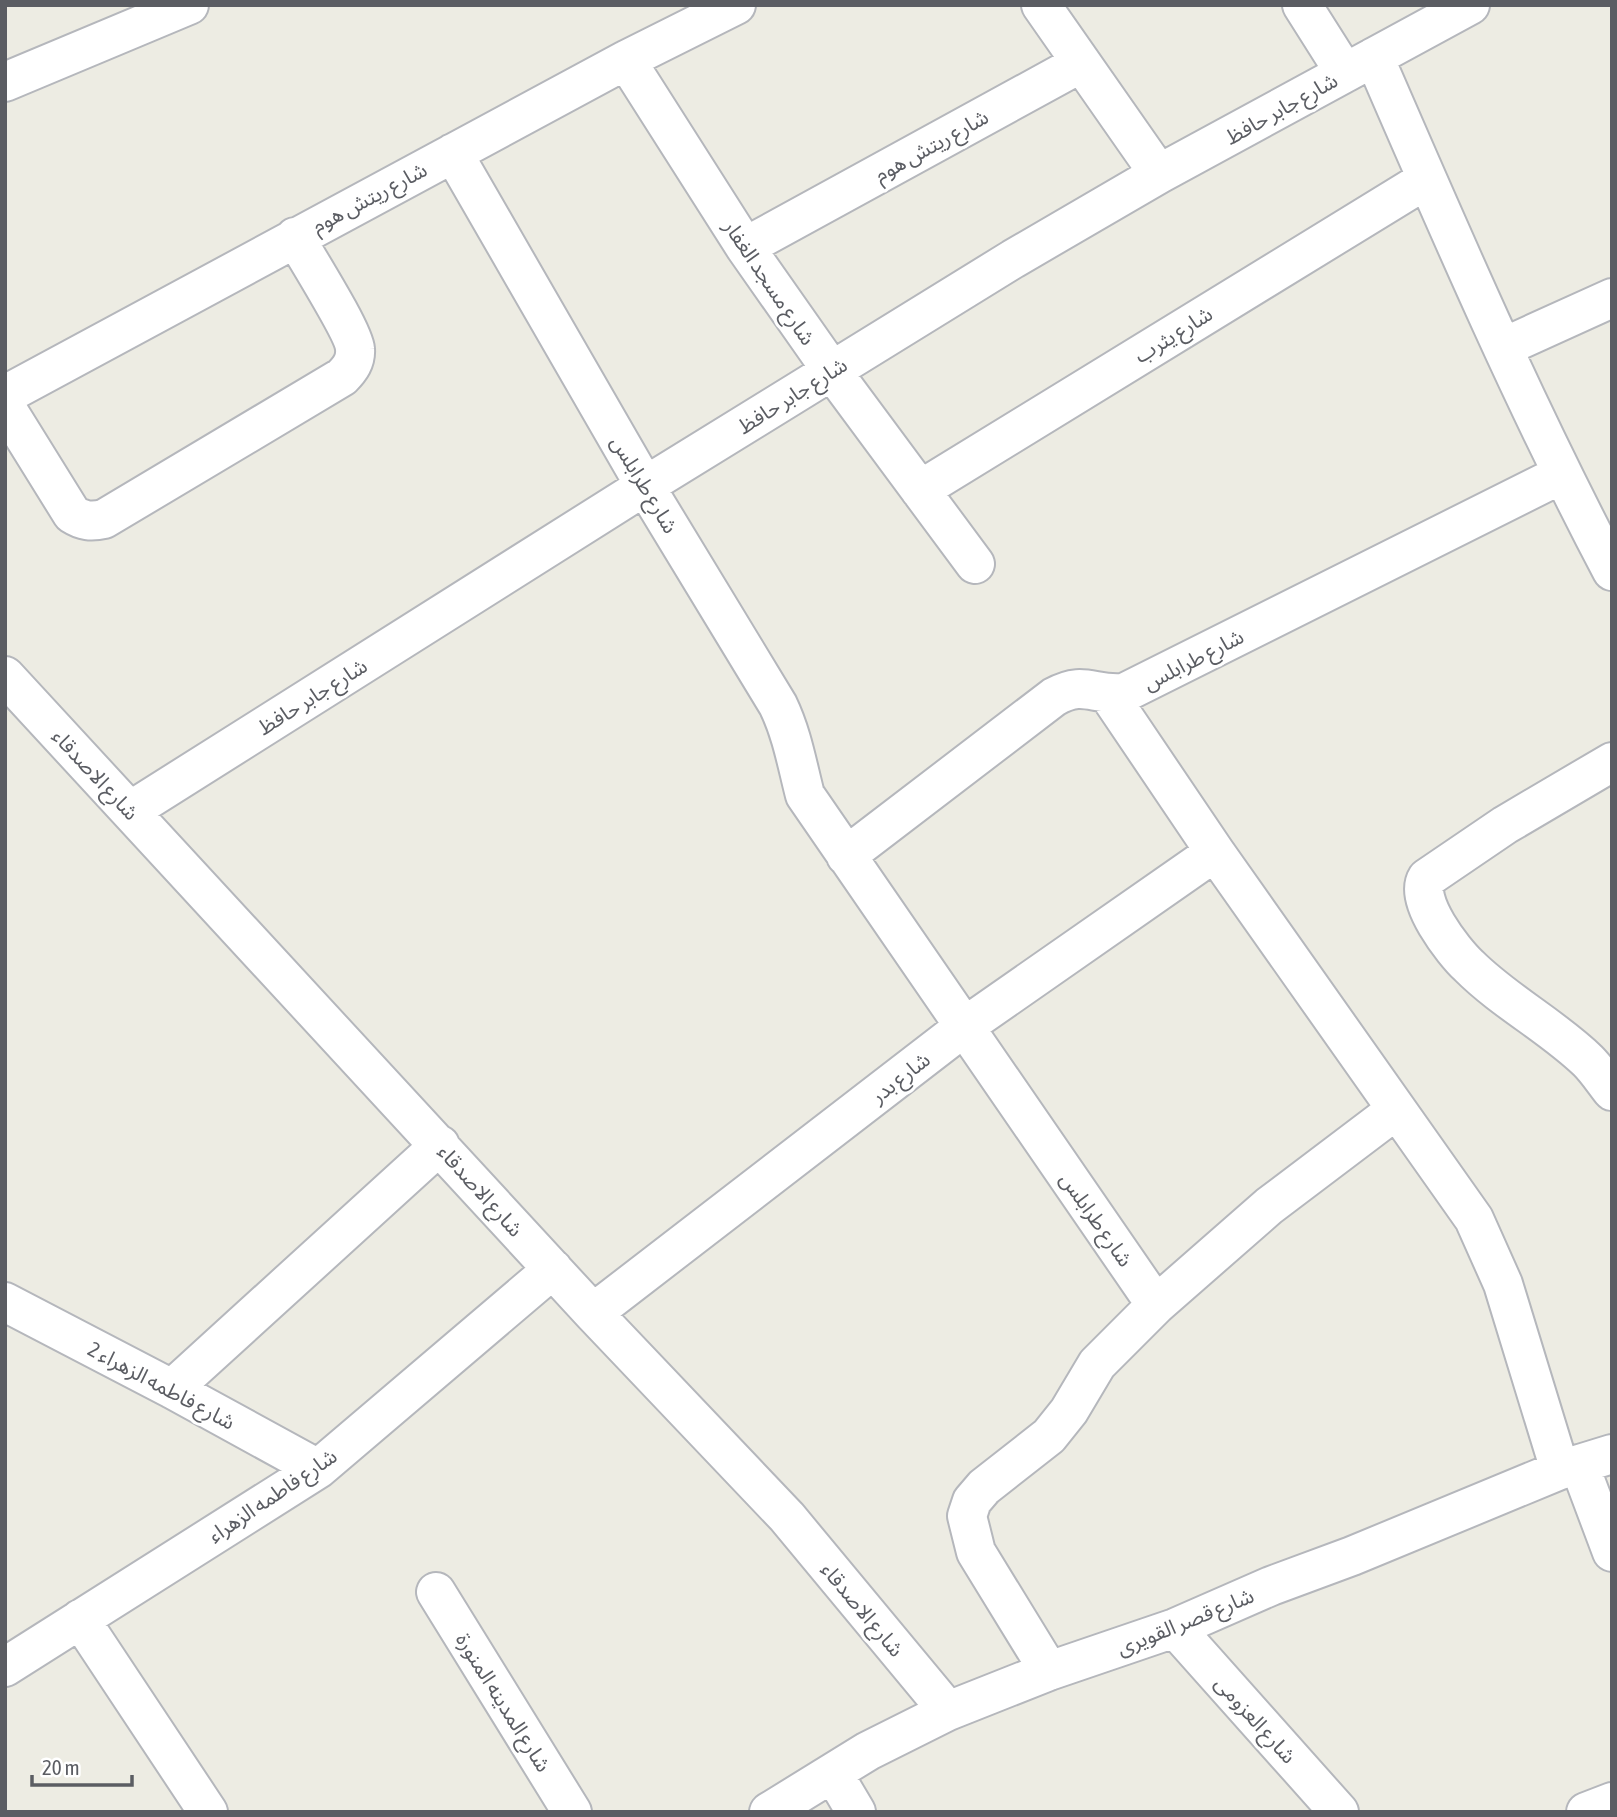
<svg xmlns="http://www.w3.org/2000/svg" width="1617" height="1817" font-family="'Asap Condensed','Noto Sans Arabic',sans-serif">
<rect width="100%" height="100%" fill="#edece3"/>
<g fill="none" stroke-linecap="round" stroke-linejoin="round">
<!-- minor casing -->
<g stroke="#b5b7bc" stroke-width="42">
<path id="minor" d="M1041,5L1159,174
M1302,5L1345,73
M1374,57C1449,230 1524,404 1612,571
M626,60L745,247L832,371L975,564
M5,82L189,5
M453,153L645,486L778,705C792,734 797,764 805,795L1156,1305
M745,247L1081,63
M1504,347L1612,298
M5,395L626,60L736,5
M5,406L72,514C83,521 91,522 104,519L342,377C350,369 356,361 355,349C354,332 306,257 295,237
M920,490L1427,179
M5,676L593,1313L787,1517L948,1711
M1109,695L1215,852L1474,1219L1503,1284L1560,1470
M1612,762L1505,825L1427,878C1413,900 1453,951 1469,966C1505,1002 1552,1026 1588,1061C1597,1070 1604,1081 1612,1091
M130,811L645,486L1013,259L1159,174L1470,5
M846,856L1054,697C1085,680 1092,696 1124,693L1562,474
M5,1302L172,1389L318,1469
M593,1313L964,1027L1215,852
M172,1389L440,1145
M1579,1464L1612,1552
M436,1592L572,1812
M80,1619L208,1812
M1175,1628L1339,1812
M5,1667L318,1469L553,1269
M1049,1671L976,1552L967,1516L972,1501L984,1487L1049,1436L1069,1411L1097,1364L1156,1305L1269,1206L1396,1110
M833,1773L856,1812
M769,1812L868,1751L948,1711L1049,1671L1175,1628L1271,1586L1352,1556L1560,1470L1612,1454
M1586,1812L1612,1802"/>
</g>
<!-- minor -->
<use href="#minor" stroke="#fff" stroke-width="38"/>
</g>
<g text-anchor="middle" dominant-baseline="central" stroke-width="6" stroke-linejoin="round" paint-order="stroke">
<!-- street labels -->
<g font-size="21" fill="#5b5d63" stroke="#fff">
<text transform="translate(1281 108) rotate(-29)">شارع جابر حافظ</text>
<text transform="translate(931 145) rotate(-29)">شارع ريتش هوم</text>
<text transform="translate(369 197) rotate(-28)">شارع ريتش هوم</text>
<text transform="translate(770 282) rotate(56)">شارع مسجد الغفار</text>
<text transform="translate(1173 334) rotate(-32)">شارع يثرب</text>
<text transform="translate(792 395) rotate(-32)">شارع جابر حافظ</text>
<text transform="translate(645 484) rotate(59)">شارع طرابلس</text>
<text transform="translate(1193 659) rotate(-27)">شارع طرابلس</text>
<text transform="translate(312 696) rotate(-32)">شارع جابر حافظ</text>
<text transform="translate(96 774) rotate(47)">شارع الاصدقاء</text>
<text transform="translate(900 1077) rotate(-38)">شارع بدر</text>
<text transform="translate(481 1190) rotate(48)">شارع الاصدقاء</text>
<text transform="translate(1097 1219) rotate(55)">شارع طرابلس</text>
<text transform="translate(162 1385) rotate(28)">شارع فاطمه الزهراء 2</text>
<text transform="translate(272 1495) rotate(-34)">شارع فاطمه الزهراء</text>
<text transform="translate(863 1609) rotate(50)">شارع الاصدقاء</text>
<text transform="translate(1185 1621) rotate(-22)">شارع قصر القويرى</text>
<text transform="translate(504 1702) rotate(58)">شارع المدينه المنورة</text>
<text transform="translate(1256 1719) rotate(48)">شارع العزومى</text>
</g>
</g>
<!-- border -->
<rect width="1617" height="1817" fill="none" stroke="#5b5d63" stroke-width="14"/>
<!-- scale -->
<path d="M32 1775v10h100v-10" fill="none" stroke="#5b5d63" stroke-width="3.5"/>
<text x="42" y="1775" font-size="21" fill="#5b5d63" stroke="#ffffff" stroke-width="5" paint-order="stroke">20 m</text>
</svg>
